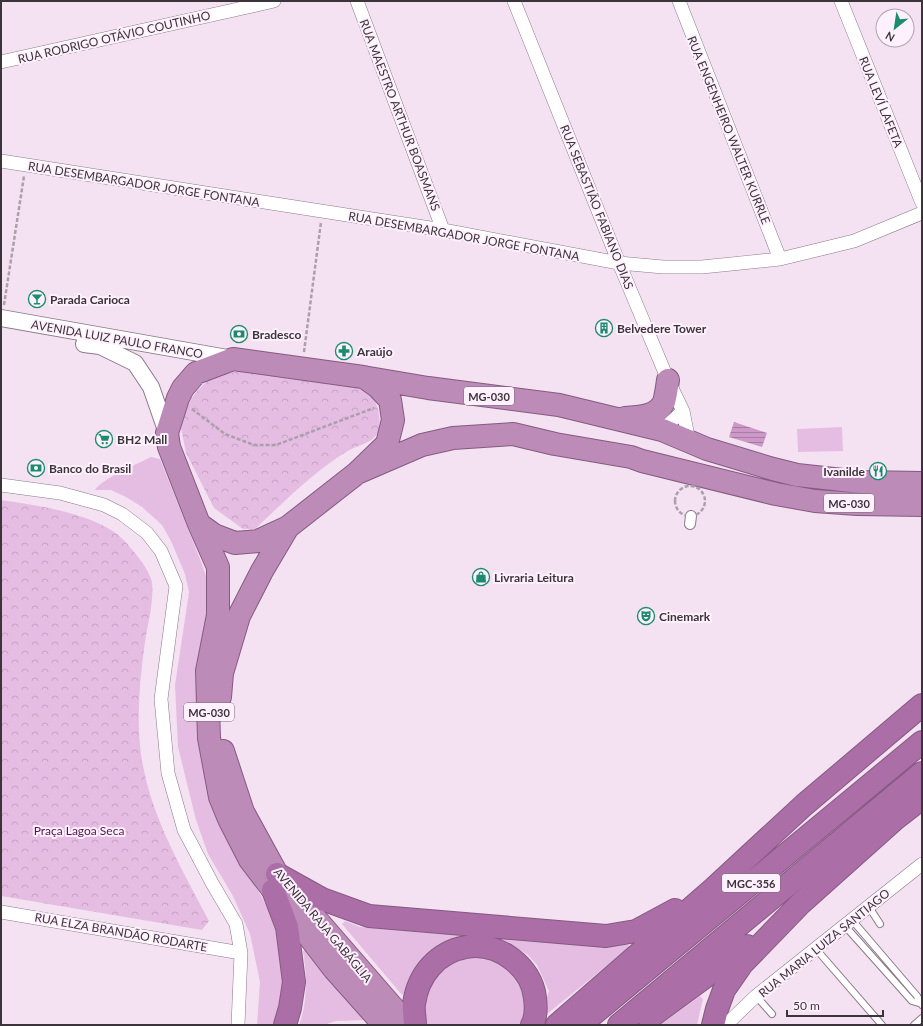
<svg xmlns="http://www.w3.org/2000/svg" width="923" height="1026" font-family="Lato,sans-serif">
<defs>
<pattern id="park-crowns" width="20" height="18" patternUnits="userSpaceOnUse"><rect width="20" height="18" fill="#e6bde2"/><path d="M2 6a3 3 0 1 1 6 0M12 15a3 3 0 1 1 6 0" fill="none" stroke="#c6a3c3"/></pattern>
<pattern id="water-rules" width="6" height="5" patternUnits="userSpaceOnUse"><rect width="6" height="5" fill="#cc98c7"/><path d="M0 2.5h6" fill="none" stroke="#a77da3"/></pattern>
</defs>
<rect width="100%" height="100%" fill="#f4e2f2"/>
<!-- grass -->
<path fill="#e6bde2" d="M842,427L843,451L798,452L797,429Z
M151,457L160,459L200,559L206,576L210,600L199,694L246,867L271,915L283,952L285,987L276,1025H257L260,982L250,934L233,896L208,854L196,820L178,747L175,685L189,592L185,574L171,541L162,525L142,507L126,497L111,490H95C100,480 139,463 151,457Z
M345,921L360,927L578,943L608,945L627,944L630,947L547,1014L543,1009L549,991L537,965L527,954L514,947L500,941L460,939L445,942L432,949L424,957L413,976L407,991L402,995L342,924Z
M306,949L366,1020L336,1021L324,1025H299C308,1001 307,976 303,951Z
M483,957C506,965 521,978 525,1003C526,1010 524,1018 523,1025H427C426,1020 424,1015 424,1010C424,990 436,968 455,960C464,957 474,957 483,957Z
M700,996L703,999L697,1025H660Z"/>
<!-- park -->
<path fill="url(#park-crowns)" d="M243,371L361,387C364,389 368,392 371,394C378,403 383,425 377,434C371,444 355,446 346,452C312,473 284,502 255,529H243L214,508L186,453L181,428L183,416L191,399L198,390L208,380L221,374Z
M1,500C35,505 85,512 114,532C122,537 129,546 135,553C141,560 150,573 152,582C154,601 148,623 145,642C140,679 136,716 141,754C150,816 181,867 209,921L202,930L1,896Z"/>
<!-- water -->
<path fill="url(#water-rules)" d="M734,422L767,433L762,447L729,437Z"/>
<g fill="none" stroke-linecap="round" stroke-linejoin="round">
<!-- service casing -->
<g stroke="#8b7a89" stroke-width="8">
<path id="service" d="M869,907L880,924
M852,920L917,996L922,1005
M845,926L912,1001L922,1004
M816,949L882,1025
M756,996L772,1014
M914,1025L922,1018"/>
</g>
<!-- pedestrian casing -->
<g stroke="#8b7a89" stroke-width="12">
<path id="pedestrian" d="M690,524L691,516"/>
</g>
<!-- minor casing -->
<g stroke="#8b7a89" stroke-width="14">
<path id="minor" d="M357,1L443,230
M514,1L619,263L668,380L683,411L689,441
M679,1L780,259
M841,1L922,203
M1,62L274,1
M1,161L443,230L619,263L663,267H702L780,259L854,241L922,213
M662,430L683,411
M1,485L60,493L104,505L122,514L147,533L161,551L176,586L161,699L168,773L184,830L212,883L236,924L241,953L238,1025
M1,912L241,953
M729,1025L731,1020L756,996L922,864"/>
</g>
<!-- tertiary casing -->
<g stroke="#8b7a89" stroke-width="18">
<path id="tertiary" d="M1,318L233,359
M84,344L100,346L135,363L151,387L167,433"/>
</g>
<!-- trunk casing -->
<g stroke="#855a81" stroke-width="24">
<path id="trunk" d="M625,418C639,417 657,417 664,402C666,395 667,387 668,380
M357,473L422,445L453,438L513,434L555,444L631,457L642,461L776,494L815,501L857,504L922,505
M199,524L214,535L235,543L258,541L288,527L357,473L387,444L393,420L390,400L378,387L364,377
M220,697L222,673L239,616L262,571L288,527
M223,751L243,812L277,874L408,1025
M384,1025L334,969L250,860L229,819L220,797L209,738L207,671L218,615V567L199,524L169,447L167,433L178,398L183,388L196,373L233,359L363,377L428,388L559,405L662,430L707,449L773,469L797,475L861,482L922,483"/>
</g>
<!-- motorway casing -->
<g stroke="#855a81" stroke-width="24">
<path id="motorway" d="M277,874L322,899L369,916L606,936L636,931L675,910
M273,890L287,927L294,982L290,1008L285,1025
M649,1018L747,946
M415,1025C415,1018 413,1010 414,1004C418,975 437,952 466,947C498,941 532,967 535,998C536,1006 536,1018 532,1025
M557,1025L713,889L804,805L922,705
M580,1025L922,742
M619,1025L922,773
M713,1025L717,1009L724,990L742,964L801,903L895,819L922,798"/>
</g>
<!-- path -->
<path stroke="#ad9eab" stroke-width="2.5" stroke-dasharray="4 2" stroke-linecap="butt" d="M4,305L24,176
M304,352L321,222
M192,409L225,434L254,445H276L374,408
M675 501a15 15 0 1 1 30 0a15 15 0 1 1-30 0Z"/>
<!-- service -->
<use href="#service" stroke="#fff" stroke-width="6"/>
<!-- pedestrian -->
<use href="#pedestrian" stroke="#fff" stroke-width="10"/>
<!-- minor -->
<use href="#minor" stroke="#fff" stroke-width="13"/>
<!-- tertiary -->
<use href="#tertiary" stroke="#fff" stroke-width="16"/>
<!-- trunk -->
<use href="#trunk" stroke="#bc8bb8" stroke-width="22"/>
<!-- motorway -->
<use href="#motorway" stroke="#ac6ea7" stroke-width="22"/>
</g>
<!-- icons -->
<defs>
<g id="bar-ring" transform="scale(0.9)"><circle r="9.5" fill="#fff0fd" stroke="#1b8c6d" stroke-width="1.5"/><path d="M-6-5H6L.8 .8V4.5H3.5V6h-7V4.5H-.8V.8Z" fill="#1b8c6d"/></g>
<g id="building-ring" transform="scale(0.9)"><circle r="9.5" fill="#fff0fd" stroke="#1b8c6d" stroke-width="1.5"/><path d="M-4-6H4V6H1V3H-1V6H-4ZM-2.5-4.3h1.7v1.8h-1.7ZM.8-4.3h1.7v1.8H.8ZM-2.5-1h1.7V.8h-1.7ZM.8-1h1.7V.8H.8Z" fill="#1b8c6d"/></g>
<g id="bank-ring" transform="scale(0.9)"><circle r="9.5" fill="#fff0fd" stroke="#1b8c6d" stroke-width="1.5"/><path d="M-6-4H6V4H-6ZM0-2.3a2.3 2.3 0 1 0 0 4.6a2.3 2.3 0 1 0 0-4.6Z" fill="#1b8c6d"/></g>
<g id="pharmacy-ring" transform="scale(0.9)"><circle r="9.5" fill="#fff0fd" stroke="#1b8c6d" stroke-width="1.5"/><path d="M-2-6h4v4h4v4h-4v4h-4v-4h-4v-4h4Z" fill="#1b8c6d"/></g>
<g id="supermarket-ring" transform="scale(0.9)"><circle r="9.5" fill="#fff0fd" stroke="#1b8c6d" stroke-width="1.5"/><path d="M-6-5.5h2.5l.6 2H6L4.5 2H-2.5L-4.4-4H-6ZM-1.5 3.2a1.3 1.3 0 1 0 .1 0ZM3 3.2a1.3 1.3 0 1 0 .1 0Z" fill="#1b8c6d"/></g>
<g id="restaurant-ring" transform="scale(0.9)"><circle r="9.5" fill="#fff0fd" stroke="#1b8c6d" stroke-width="1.5"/><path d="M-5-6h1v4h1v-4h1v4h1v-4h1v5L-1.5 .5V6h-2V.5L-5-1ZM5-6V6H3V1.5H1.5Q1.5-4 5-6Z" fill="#1b8c6d"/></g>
<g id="shop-ring" transform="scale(0.9)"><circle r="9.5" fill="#fff0fd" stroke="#1b8c6d" stroke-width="1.5"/><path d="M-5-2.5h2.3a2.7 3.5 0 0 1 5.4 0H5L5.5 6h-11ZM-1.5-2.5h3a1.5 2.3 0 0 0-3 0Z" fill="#1b8c6d"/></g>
<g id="theatre-ring" transform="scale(0.9)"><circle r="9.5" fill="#fff0fd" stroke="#1b8c6d" stroke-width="1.5"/><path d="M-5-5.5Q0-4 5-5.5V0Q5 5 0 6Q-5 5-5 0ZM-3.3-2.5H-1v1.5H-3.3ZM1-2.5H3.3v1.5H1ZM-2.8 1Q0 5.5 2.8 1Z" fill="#1b8c6d"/></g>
</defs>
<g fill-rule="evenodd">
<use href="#bar-ring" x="37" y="299"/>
<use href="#building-ring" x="604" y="328"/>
<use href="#bank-ring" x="239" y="334"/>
<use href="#pharmacy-ring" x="344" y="351"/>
<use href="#supermarket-ring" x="104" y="439"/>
<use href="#bank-ring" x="36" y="468"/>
<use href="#restaurant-ring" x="878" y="471"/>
<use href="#shop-ring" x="481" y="577"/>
<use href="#theatre-ring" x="646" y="616"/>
</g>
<g text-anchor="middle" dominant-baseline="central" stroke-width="4" stroke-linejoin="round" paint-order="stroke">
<!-- shield labels -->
<g fill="#fff0fd" stroke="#766c75" stroke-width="1">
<rect x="464" y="387" width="50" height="18" rx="3"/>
<rect x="824" y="494" width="50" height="18" rx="3"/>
<rect x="184" y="703" width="50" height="18" rx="3"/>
<rect x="722" y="874" width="58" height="18" rx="3"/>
</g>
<g font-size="11" font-weight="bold" fill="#3c343b">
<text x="489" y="396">MG-030</text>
<text x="849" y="503">MG-030</text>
<text x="209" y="712">MG-030</text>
<text x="751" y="883">MGC-356</text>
</g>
<!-- street labels -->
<g font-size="12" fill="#3c343b" stroke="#fff0fd">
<text transform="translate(114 37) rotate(-13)">RUA RODRIGO OTÁVIO COUTINHO</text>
<text transform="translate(881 102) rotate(68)">RUA LEVÍ LAFETA</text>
<text transform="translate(400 115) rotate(69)">RUA MAESTRO ARTHUR BOASMANS</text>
<text transform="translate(729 130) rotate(68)">RUA ENGENHEIRO WALTER KURRLE</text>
<text transform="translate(144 184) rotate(9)">RUA DESEMBARGADOR JORGE FONTANA</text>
<text transform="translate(597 207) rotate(68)">RUA SEBASTIÃO FABIANO DIAS</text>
<text transform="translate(464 236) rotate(10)">RUA DESEMBARGADOR JORGE FONTANA</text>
<text transform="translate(117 339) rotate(10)">AVENIDA LUIZ PAULO FRANCO</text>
<text transform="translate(323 925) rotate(50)">AVENIDA RAJA GABÁGLIA</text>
<text transform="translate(121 932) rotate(10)">RUA ELZA BRANDÃO RODARTE</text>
<text transform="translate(824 943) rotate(-39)">RUA MARIA LUIZA SANTIAGO</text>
</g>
<!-- poi labels -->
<g font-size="12" font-weight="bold" fill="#3c343b" stroke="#fff0fd" text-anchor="start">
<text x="50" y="299">Parada Carioca</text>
<text x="617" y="328">Belvedere Tower</text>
<text x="252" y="334">Bradesco</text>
<text x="357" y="351">Araújo</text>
<text x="117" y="439">BH2 Mall</text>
<text x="49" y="468">Banco do Brasil</text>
<text x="865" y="471" text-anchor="end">Ivanilde</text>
<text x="494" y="577">Livraria Leitura</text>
<text x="659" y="616">Cinemark</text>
</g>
<!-- park labels -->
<g font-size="12" fill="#531551" stroke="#fff0fd">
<text x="79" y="830">Praça Lagoa Seca</text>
</g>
</g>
<!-- border -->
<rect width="923" height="1026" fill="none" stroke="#3c343b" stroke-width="4"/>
<!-- north arrow -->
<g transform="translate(895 28) rotate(210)"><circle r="19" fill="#fff0fd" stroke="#b1a5af"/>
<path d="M0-3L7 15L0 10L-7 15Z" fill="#1b8c6d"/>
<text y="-6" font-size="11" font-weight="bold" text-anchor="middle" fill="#3c343b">N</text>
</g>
<!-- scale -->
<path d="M787 1010v6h96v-6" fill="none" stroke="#3c343b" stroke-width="2"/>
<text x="793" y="1010" font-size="12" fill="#3c343b" stroke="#fff0fd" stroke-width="3" paint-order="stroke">50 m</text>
</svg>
